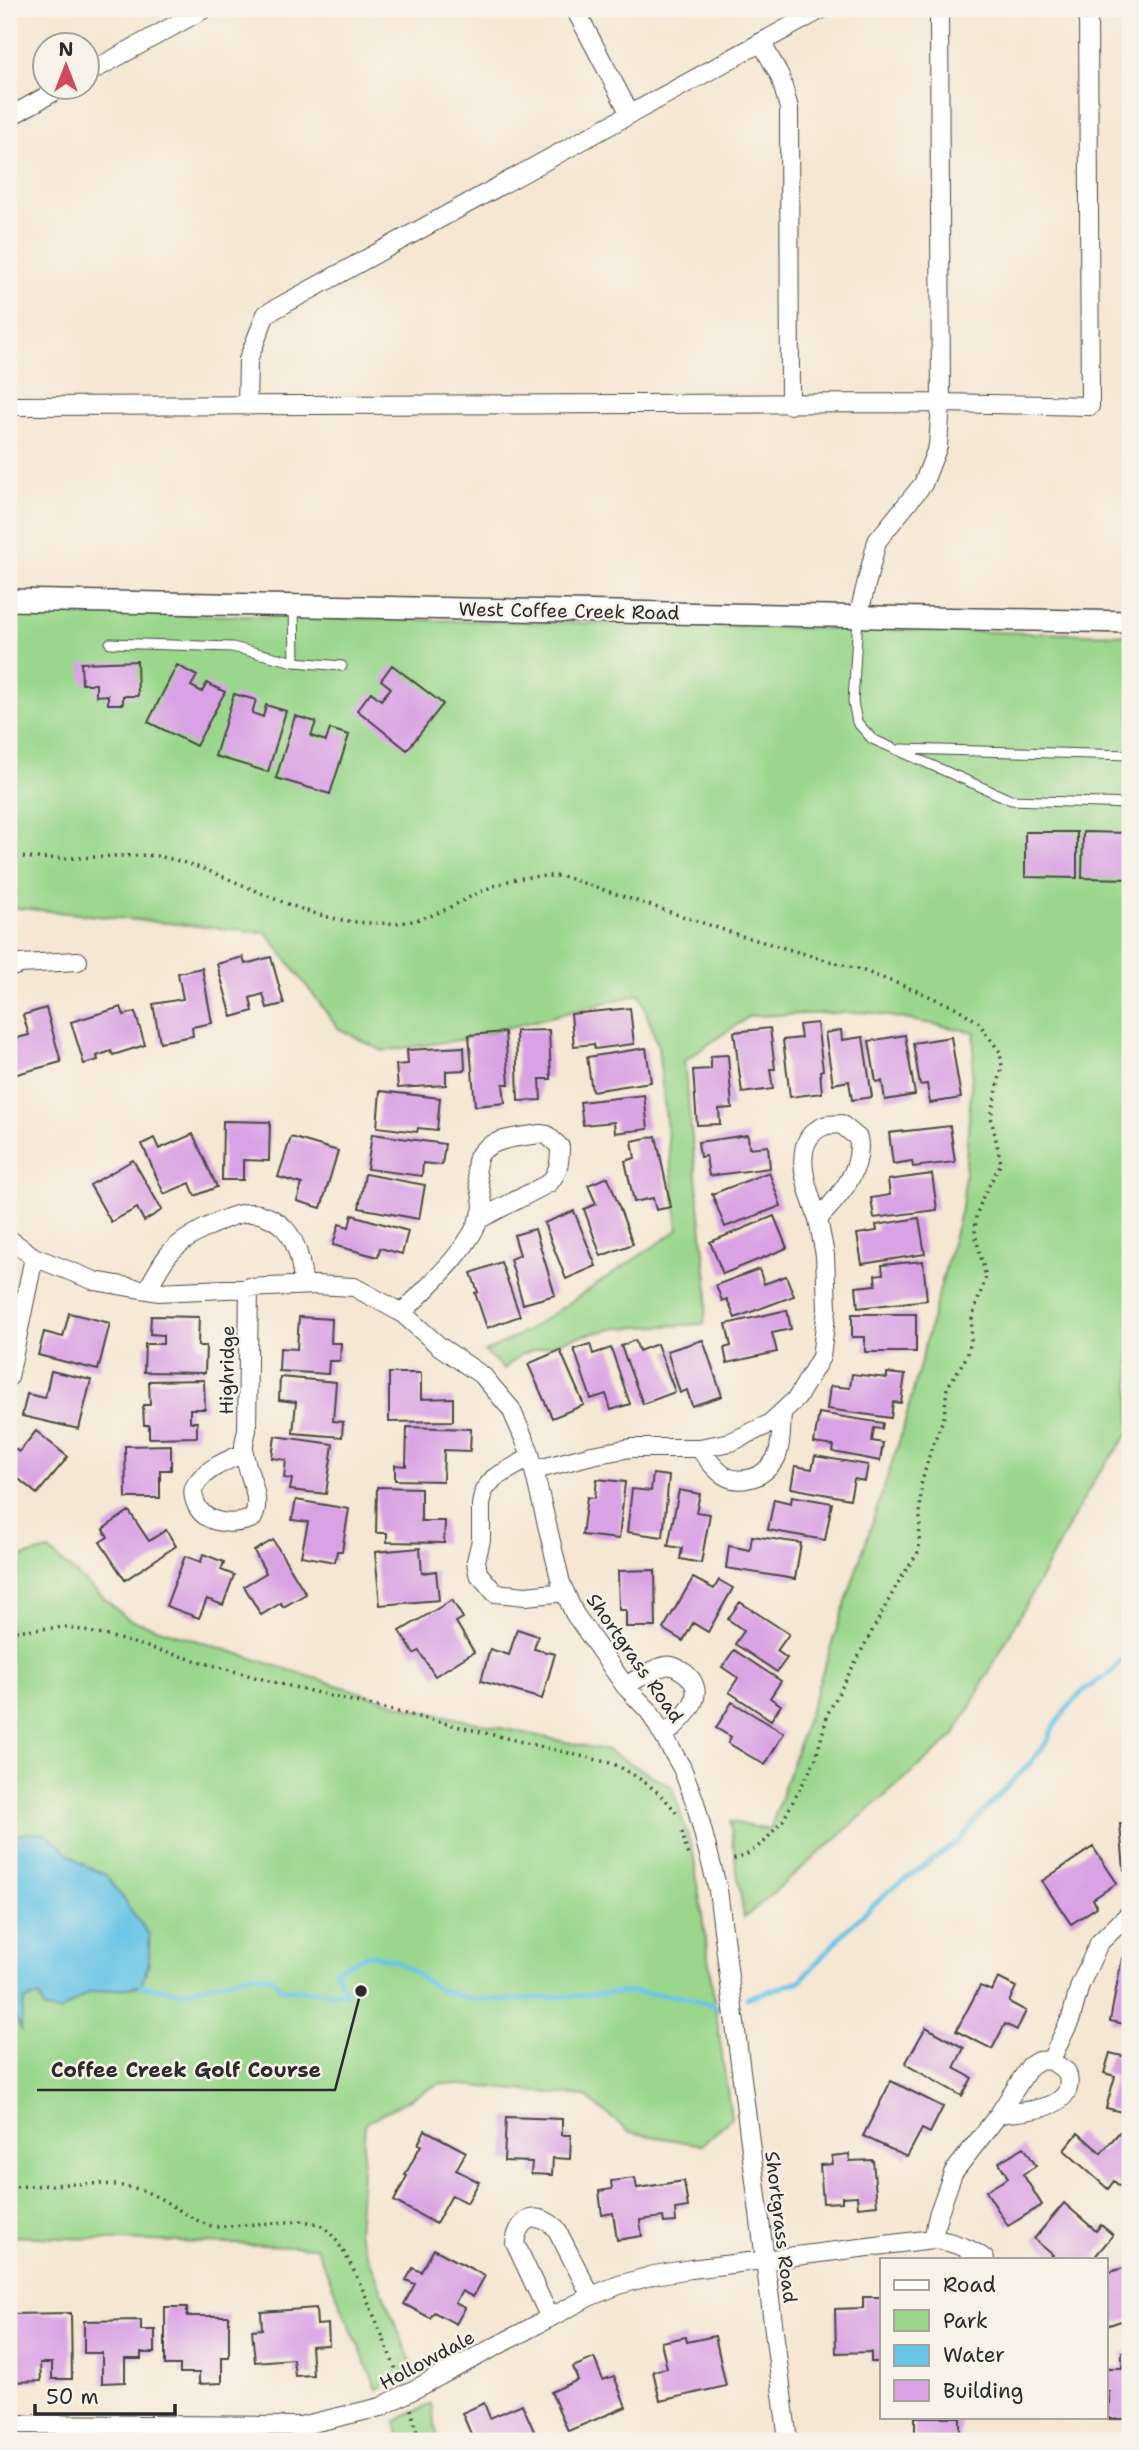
<svg xmlns="http://www.w3.org/2000/svg" width="1139" height="2450" font-family="'Shantell Sans',sans-serif">
<rect width="100%" height="100%" fill="#f7f3e8"/>
<filter id="ink" filterUnits="userSpaceOnUse"><feTurbulence type="fractalNoise" baseFrequency=".0143" numOctaves="2"/><feDisplacementMap in="SourceGraphic" scale="14" xChannelSelector="R" yChannelSelector="G"/><feConvolveMatrix kernelMatrix="1 2 1 2 8 2 1 2 1" color-interpolation-filters="sRGB"/></filter>
<filter id="wash" filterUnits="userSpaceOnUse"><feTurbulence type="fractalNoise" baseFrequency=".00686" numOctaves="4" result="noise"/><feDisplacementMap in="SourceGraphic" scale="28" xChannelSelector="R" yChannelSelector="G"/><feGaussianBlur stdDeviation="1.57" result="paint"/><feColorMatrix in="noise" values="0 0 0 0 0 0 0 0 0 0 0 0 0 0 0 0 0 1.4 0 .05"/><feComposite in="paint" operator="in"/></filter>
<g filter="url(#wash)">
<rect width="100%" height="100%" fill="#f5e7d3"/>
<!-- green -->
<path fill="#9ad78c" stroke="#62815c" stroke-width="2" d="M9,611L1130,635V1432L1094,1480L954,1736L744,1918L730,1822L770,1830L902,1433L963,1201L975,1032L867,1012L750,1016L684,1061L708,1291L704,1324L617,1328L572,1338L522,1354L504,1369L485,1352L527,1331L678,1230L658,1046L640,994L460,1040L382,1051L338,1028L267,933L9,907Z
M48,1550L128,1619L413,1709L608,1751L672,1787L693,1852L731,2118L702,2145L629,2132L585,2096L440,2083L365,2123L358,2232L415,2372L377,2389L316,2247L9,2236V1560Z
M431,2404L438,2441H400L396,2421Z"/>
<!-- water -->
<path fill="#69c5e7" stroke="#4a7889" stroke-width="2" d="M29,1833L46,1834L79,1862L106,1875L149,1935V1962L141,1986L88,1993L59,2012L45,2010L39,1996L24,2001L21,2029L9,2007V1836Z"/>
<g fill="none" stroke-linecap="round" stroke-linejoin="round">
<!-- stream -->
<path stroke="#69c5e7" stroke-width="5" d="M141,1986L183,1992L253,1974L272,1977L281,1989L346,1993L335,1970L368,1954L396,1961L440,1990L471,1999L505,2000L634,1992L685,1997L719,2007
M747,1998L800,1981L846,1930L890,1890L959,1841L978,1817L1031,1762L1048,1740L1050,1733L1063,1713L1084,1690L1113,1671L1130,1647"/>
</g>
<g id="blocks">
<!-- building -->
<path fill="#d9a2e4" d="M137,661L138,696H123V704H108V695L96,696V684H82L81,663Z
M177,665L197,676L191,686L202,692L207,683L225,692L196,746L148,722Z
M392,665L443,704L407,750L357,710L371,692L381,700L391,688L381,680Z
M234,694L256,700L252,713L263,717L266,705L286,711L268,772L215,756Z
M295,716L316,722L311,736L326,741L330,729L349,735L330,794L276,778Z
M1025,832H1077V878L1025,877Z
M1083,832L1130,833V879L1082,878Z
M243,957L245,964L271,957L284,1004L267,1008L263,994L250,998L253,1011L232,1017L217,964Z
M202,968L212,1023L192,1027L193,1036L160,1042L153,1004L183,999L178,973Z
M121,1007L124,1015L135,1012L145,1045L113,1055L111,1051L97,1056L98,1060L84,1064L71,1022Z
M46,1008L61,1062L10,1076L9,1040L29,1035L23,1015Z
M630,1008L634,1044L595,1049L594,1044L574,1046L571,1014Z
M817,1023L823,1070L820,1071L822,1093L790,1097L783,1040L801,1038L799,1025Z
M770,1028L775,1069H770L773,1089L742,1093L734,1032Z
M549,1030L551,1079H540L541,1100L518,1101L516,1031Z
M841,1030L842,1040L863,1037L872,1097L852,1100L849,1081L833,1084L825,1033Z
M505,1032L509,1084H503L505,1103L475,1106L469,1035Z
M905,1035L915,1095L885,1100L882,1081L876,1082L869,1041Z
M951,1037L961,1098L930,1103L927,1084L920,1085L913,1043Z
M464,1047L465,1070L446,1071V1085L398,1088L396,1065L408,1064L407,1050Z
M646,1048L651,1082L592,1091L587,1057Z
M728,1055L732,1108L719,1109L720,1124L697,1125L693,1070L711,1069V1056Z
M380,1091L440,1098L437,1130L418,1128L417,1132L377,1127Z
M644,1095L648,1129L615,1133L614,1122L583,1125L580,1102Z
M223,1121L270,1122L269,1161L243,1160V1180H222Z
M950,1126L955,1162L913,1167L912,1161L893,1164L889,1133Z
M193,1134L217,1187L195,1196L190,1183L164,1194L142,1144L154,1138L159,1149Z
M372,1134L445,1144L442,1165L423,1163L422,1176L367,1169Z
M748,1135L749,1148L768,1146L770,1168L709,1176L706,1156L700,1157L698,1142Z
M656,1136L671,1207L656,1210L653,1198L634,1202L625,1161L635,1158L632,1141Z
M291,1137L338,1151L321,1208L297,1201L302,1184L278,1177Z
M133,1160L162,1210L144,1221L137,1208L111,1222L90,1185Z
M769,1172L781,1206L725,1227L712,1194Z
M365,1174L425,1185L419,1219L359,1208Z
M932,1174L937,1210L874,1218L871,1198L890,1195L888,1180Z
M608,1177L633,1244L601,1256L584,1209L596,1204L588,1185Z
M574,1211L596,1266L566,1279L544,1223Z
M352,1215L408,1231L402,1254L380,1248L378,1257L333,1245L339,1224L349,1227Z
M774,1216L787,1248L723,1274L710,1242Z
M919,1218L925,1254L862,1264L857,1234L877,1231L876,1225Z
M535,1229L555,1295L523,1304L510,1259L520,1255L514,1235Z
M923,1261L927,1300L858,1308L856,1287L876,1285L875,1275L883,1274L882,1265Z
M501,1262L520,1316L487,1328L475,1293L478,1292L471,1273Z
M759,1269L764,1284L786,1276L794,1296L735,1318L727,1299L722,1301L716,1285Z
M787,1310L791,1329L772,1333L777,1352L727,1363L724,1348L731,1346L726,1324Z
M69,1313L110,1323L98,1370L38,1355L44,1332L63,1337Z
M852,1314H916V1352H865V1337H852Z
M151,1316L199,1317L198,1346H206L205,1373L144,1372L145,1344H163V1335L150,1334Z
M299,1317L332,1319L331,1343H341L340,1361H329L328,1374L279,1371L280,1348L297,1349Z
M635,1340L639,1351L657,1344L675,1392L643,1404L621,1346Z
M703,1340L722,1396L692,1406L687,1390L680,1393L667,1351Z
M590,1344L593,1354L611,1348L630,1404L611,1410L606,1394L591,1399L574,1349Z
M560,1350L584,1405L552,1418L528,1364Z
M51,1371L91,1380L79,1429L22,1416L27,1394L45,1398Z
M389,1373H421V1399L453,1398V1421L389,1422Z
M887,1373L905,1375L901,1403L893,1402L891,1418L827,1409L830,1386L850,1388L852,1374L887,1378Z
M280,1377L336,1382L333,1421L343,1422L342,1437L293,1433L296,1402L279,1400Z
M204,1380L205,1409H190V1422H197V1437L149,1438V1425H144L143,1405H150L149,1381Z
M819,1413L883,1423L882,1429L874,1428L872,1441L883,1443L880,1461L833,1452L834,1446L814,1443Z
M407,1427L471,1429L470,1451L444,1450L443,1481L395,1480V1465L406,1466Z
M36,1431L68,1457L37,1494L9,1471V1444L19,1452Z
M275,1436L333,1444L326,1494L290,1490L292,1479L284,1478L286,1460L272,1458Z
M171,1445V1470H160V1498H126L125,1446Z
M815,1456L868,1465L865,1481L854,1479L850,1499L791,1488L795,1466L812,1469Z
M653,1474L669,1476L663,1537L627,1532L632,1489L651,1491Z
M597,1479L625,1482L619,1539L582,1535L587,1497L595,1498Z
M377,1487L421,1488V1521H445L444,1543L387,1542V1533H376Z
M679,1490L700,1494L696,1512L710,1514L701,1563L680,1559L682,1548L668,1546Z
M792,1496L832,1503L825,1540L768,1530L774,1499L791,1503Z
M296,1500L349,1509L342,1551H337L335,1562L301,1556L308,1522L292,1520Z
M129,1511L149,1541L166,1530L176,1546L125,1580L100,1542L108,1537L103,1529Z
M752,1536L801,1543L795,1579L726,1568L729,1546L750,1550Z
M273,1540L306,1594L283,1607L281,1603L261,1615L244,1586L266,1573L254,1551Z
M420,1548L422,1573L436,1571L439,1600L380,1605L375,1552Z
M203,1554L224,1562L221,1570L234,1575L223,1605L207,1599L199,1618L166,1606L185,1556L201,1562Z
M655,1570L656,1627H626V1610H619L618,1571Z
M693,1578L714,1589L719,1580L733,1588L708,1632L693,1623L683,1641L663,1629Z
M452,1600L463,1618L456,1622L474,1652L435,1676L419,1651L414,1654L400,1631Z
M740,1602L789,1634L777,1651L787,1658L777,1672L735,1644L744,1631L728,1619Z
M517,1629L538,1636L534,1649L555,1654L542,1699L481,1681L490,1649L509,1655Z
M734,1650L781,1681L770,1698L781,1705L771,1720L729,1692L738,1678L722,1667Z
M732,1702L784,1733L765,1765L728,1743L731,1737L716,1728Z
M1120,1824H1130V1870H1124Z
M1093,1847L1117,1883L1093,1899L1097,1907L1071,1924L1042,1881Z
M1122,1958L1130,1960V2025L1110,2021Z
M998,1978L1016,1987L1009,2002L1026,2011L1017,2030L1005,2024L992,2049L956,2031L980,1986L992,1991Z
M926,2027L964,2048L954,2068L972,2078L962,2096L905,2064Z
M1110,2053L1130,2058V2114L1106,2108L1115,2076L1104,2073Z
M891,2081L943,2107L930,2133L922,2129L907,2157L863,2136Z
M506,2117L562,2119V2135H571L570,2159L553,2158L552,2175L531,2174L532,2162L504,2161Z
M1124,2127L1130,2132V2187L1126,2192L1114,2181L1108,2189L1064,2150L1078,2133L1101,2153Z
M425,2130L466,2152L456,2170L479,2182L467,2203L452,2195L436,2224L394,2201L407,2176L405,2175L421,2145L418,2144Z
M1024,2147L1036,2166L1023,2174L1042,2205L1008,2226L986,2191L1008,2178L999,2162Z
M849,2154L850,2161L873,2160L877,2205L858,2207L857,2196L842,2197V2202L823,2203L820,2165L833,2164L832,2156Z
M635,2178L637,2188L684,2181L688,2207L675,2209L676,2222L664,2223L663,2217L640,2220L642,2236L617,2240L613,2213L602,2215L599,2191L612,2189L611,2181Z
M1064,2203L1096,2231L1101,2225L1113,2235L1093,2259H1049L1053,2255L1034,2239Z
M434,2249L485,2276L473,2297L462,2291L455,2303L465,2308L456,2324L434,2312L430,2318L404,2304L415,2284L406,2280L413,2268L421,2272Z
M1130,2266V2318L1106,2326V2273Z
M863,2297H882V2362H871V2352L836,2353L835,2309L863,2308Z
M165,2307H187V2316H229V2357H222V2383L199,2384V2373H180V2365H165Z
M316,2308L317,2325L328,2324L329,2345L311,2346L313,2375L295,2376L293,2359L255,2362L252,2330L262,2329L261,2312Z
M71,2313L72,2379H52V2363H40L41,2381L11,2382L10,2314Z
M141,2320V2330H155V2353H141V2359H125V2382L102,2383V2353H84V2321Z
M715,2336L726,2386L660,2401L653,2371L667,2368L661,2342L686,2337L687,2342Z
M1122,2352H1130V2419H1109V2391H1106V2368H1122Z
M594,2358L603,2380L614,2376L626,2407L568,2431L551,2392L578,2380L573,2367Z
M484,2403L490,2418L522,2404L538,2440L474,2441L462,2413Z
M915,2417H960V2441H915Z"/>
</g>
</g>
<g filter="url(#ink)">
<use href="#blocks" fill-opacity="0" stroke="#494744" stroke-width="2"/>
<g fill="none" stroke-linecap="round" stroke-linejoin="round">
<!-- service casing -->
<g stroke="#494744" stroke-width="11">
<path id="service" d="M294,606L295,662
M858,617L853,702L857,722L872,739L1011,800L1130,804
M110,643L232,647L295,662L342,666
M901,749L1130,755"/>
</g>
<!-- minor casing -->
<g stroke="#494744" stroke-width="20">
<path id="minor" d="M575,9L630,114
M761,42L780,76L789,108L790,405
M88,73L204,9
M9,117L61,88
M9,406L941,403L1090,406L1088,9
M247,406L248,360L266,314L822,9
M858,617L877,541L923,484L938,446L941,403L939,9
M9,968L20,964L78,961
M9,1239L34,1257L95,1281L158,1292L315,1285L354,1287L402,1313L439,1346L483,1376L511,1409L529,1450L561,1583L574,1613L625,1686L649,1711L682,1768L695,1802L718,1890L788,2441
M147,1290C154,1278 161,1263 170,1253C183,1238 232,1211 252,1213C263,1213 278,1221 285,1229C299,1244 301,1267 304,1285
M402,1313C429,1285 470,1250 482,1212C487,1195 469,1170 480,1154C491,1138 521,1137 540,1134L547,1135L560,1147C560,1161 559,1172 549,1183L478,1220
M9,1377L34,1257
M699,1448C716,1470 727,1488 757,1476C764,1473 774,1463 777,1456C782,1443 781,1426 782,1412
M244,1453C228,1460 202,1470 194,1488C192,1493 194,1499 196,1504C205,1525 234,1526 253,1518C263,1496 247,1475 244,1453C243,1445 245,1438 247,1430L249,1287
M531,1457L494,1478L484,1490L481,1505V1540L476,1561L478,1573L495,1593L526,1596L565,1592
M535,1470L592,1455L631,1448H699L731,1442L769,1424L797,1398L821,1357L827,1309L825,1255L818,1219L817,1216C808,1191 788,1140 824,1126C828,1124 836,1125 841,1124L858,1138C864,1169 839,1197 818,1219
M625,1686C637,1680 652,1668 665,1666C672,1664 679,1669 685,1673C712,1695 681,1720 665,1735
M1051,2060L1071,2018L1080,1985L1099,1943L1130,1913
M933,2239L938,2215L953,2173L999,2114L1030,2066L1038,2061L1051,2060L1067,2072C1079,2110 1025,2111 999,2114
M550,2318L515,2243C519,2217 536,2211 556,2228L591,2296
M9,2424L300,2426L381,2407L591,2296L619,2285L654,2275L691,2269L933,2239C953,2242 969,2247 985,2259"/>
</g>
<!-- tertiary casing -->
<g stroke="#494744" stroke-width="24">
<path id="tertiary" d="M9,600L1130,622"/>
</g>
<!-- path -->
<path stroke="#494744" stroke-width="3.5" stroke-dasharray="2 5" stroke-linecap="butt" d="M9,856C44,860 80,858 115,856C130,856 147,854 162,857C235,872 299,923 374,923C384,923 396,924 406,922C439,918 468,895 499,884C520,876 540,876 562,876L739,935L864,971L917,991L957,1008L978,1022L1000,1052L1002,1066L991,1117L1001,1163L983,1197L976,1216L975,1234L986,1277L972,1317L971,1342L967,1356L947,1388L944,1417L931,1449L921,1485L919,1551L899,1581L828,1713L815,1761L783,1820L764,1842L746,1855L729,1861
M9,1631L67,1627L112,1637L269,1681L614,1764C640,1778 663,1792 679,1817
M682,1832L688,1856L690,1857
M9,2187C48,2186 100,2179 138,2189C166,2197 187,2220 215,2227L301,2221C310,2222 319,2223 326,2229C353,2252 384,2344 400,2379
M411,2409L419,2441"/>
<!-- service -->
<use href="#service" stroke="#fff" stroke-width="9"/>
<!-- minor -->
<use href="#minor" stroke="#fff" stroke-width="18"/>
<!-- tertiary -->
<use href="#tertiary" stroke="#fff" stroke-width="21"/>
</g>
</g>
<g text-anchor="middle" dominant-baseline="central" stroke-width="5" stroke-linejoin="round" paint-order="stroke">
<!-- street labels -->
<g font-size="19" fill="#2b2b2b" stroke="#f7f3e8">
<text transform="translate(569 611) rotate(1)">West Coffee Creek Road</text>
<text transform="translate(227 1370) rotate(-89)">Highridge</text>
<text transform="translate(635 1658) rotate(55)">Shortgrass Road</text>
<text transform="translate(781 2227) rotate(83)">Shortgrass Road</text>
<text transform="translate(427 2360) rotate(-28)">Hollowdale</text>
</g>
</g>
<!-- callouts -->
<path fill="none" stroke="#2b2b2b" stroke-width="2.5" d="M361 1991L335 2090H37"/>
<circle fill="#2b2b2b" stroke="#f7f3e8" stroke-width="2.5" cx="361" cy="1991" r="7"/>
<g font-size="21" text-anchor="middle" font-weight="bold" fill="#2b2b2b" stroke="#f7f3e8" stroke-width="5" stroke-linejoin="round" paint-order="stroke">
<text x="186" y="2077">Coffee Creek Golf Course</text>
</g>
<!-- margin -->
<rect width="1139" height="2450" fill="none" stroke="#f7f3e8" stroke-width="35"/>
<!-- legend -->
<rect x="880" y="2258" width="228" height="161" fill="#f7f3e8" stroke="#a5a39c" stroke-width="2"/>
<rect x="894" y="2280" width="35" height="10" fill="#ffffff" stroke="#a5a39c" stroke-width="2"/>
<text x="943" y="2292" font-size="21" fill="#2b2b2b">Road</text>
<rect x="894" y="2310" width="35" height="21" fill="#9ad78c" stroke="#a5a39c" stroke-width="2"/>
<text x="943" y="2328" font-size="21" fill="#2b2b2b">Park</text>
<rect x="894" y="2345" width="35" height="21" fill="#69c5e7" stroke="#a5a39c" stroke-width="2"/>
<text x="943" y="2362" font-size="21" fill="#2b2b2b">Water</text>
<rect x="894" y="2380" width="35" height="21" fill="#d9a2e4" stroke="#a5a39c" stroke-width="2"/>
<text x="943" y="2398" font-size="21" fill="#2b2b2b">Building</text>
<!-- north arrow -->
<g transform="translate(66 66)"><circle r="33" fill="#f7f3e8" stroke="#a5a39c" stroke-width="2"/>
<path d="M0-5L12 26L0 18L-12 26Z" fill="#d1495b"/>
<text y="-10" font-size="19" font-weight="bold" text-anchor="middle" fill="#2b2b2b">N</text>
</g>
<!-- scale -->
<path d="M35 2404v10h140v-10" fill="none" stroke="#2b2b2b" stroke-width="3.5"/>
<text x="46" y="2404" font-size="21" fill="#2b2b2b" stroke="#f7f3e8" stroke-width="5" paint-order="stroke">50 m</text>
</svg>
